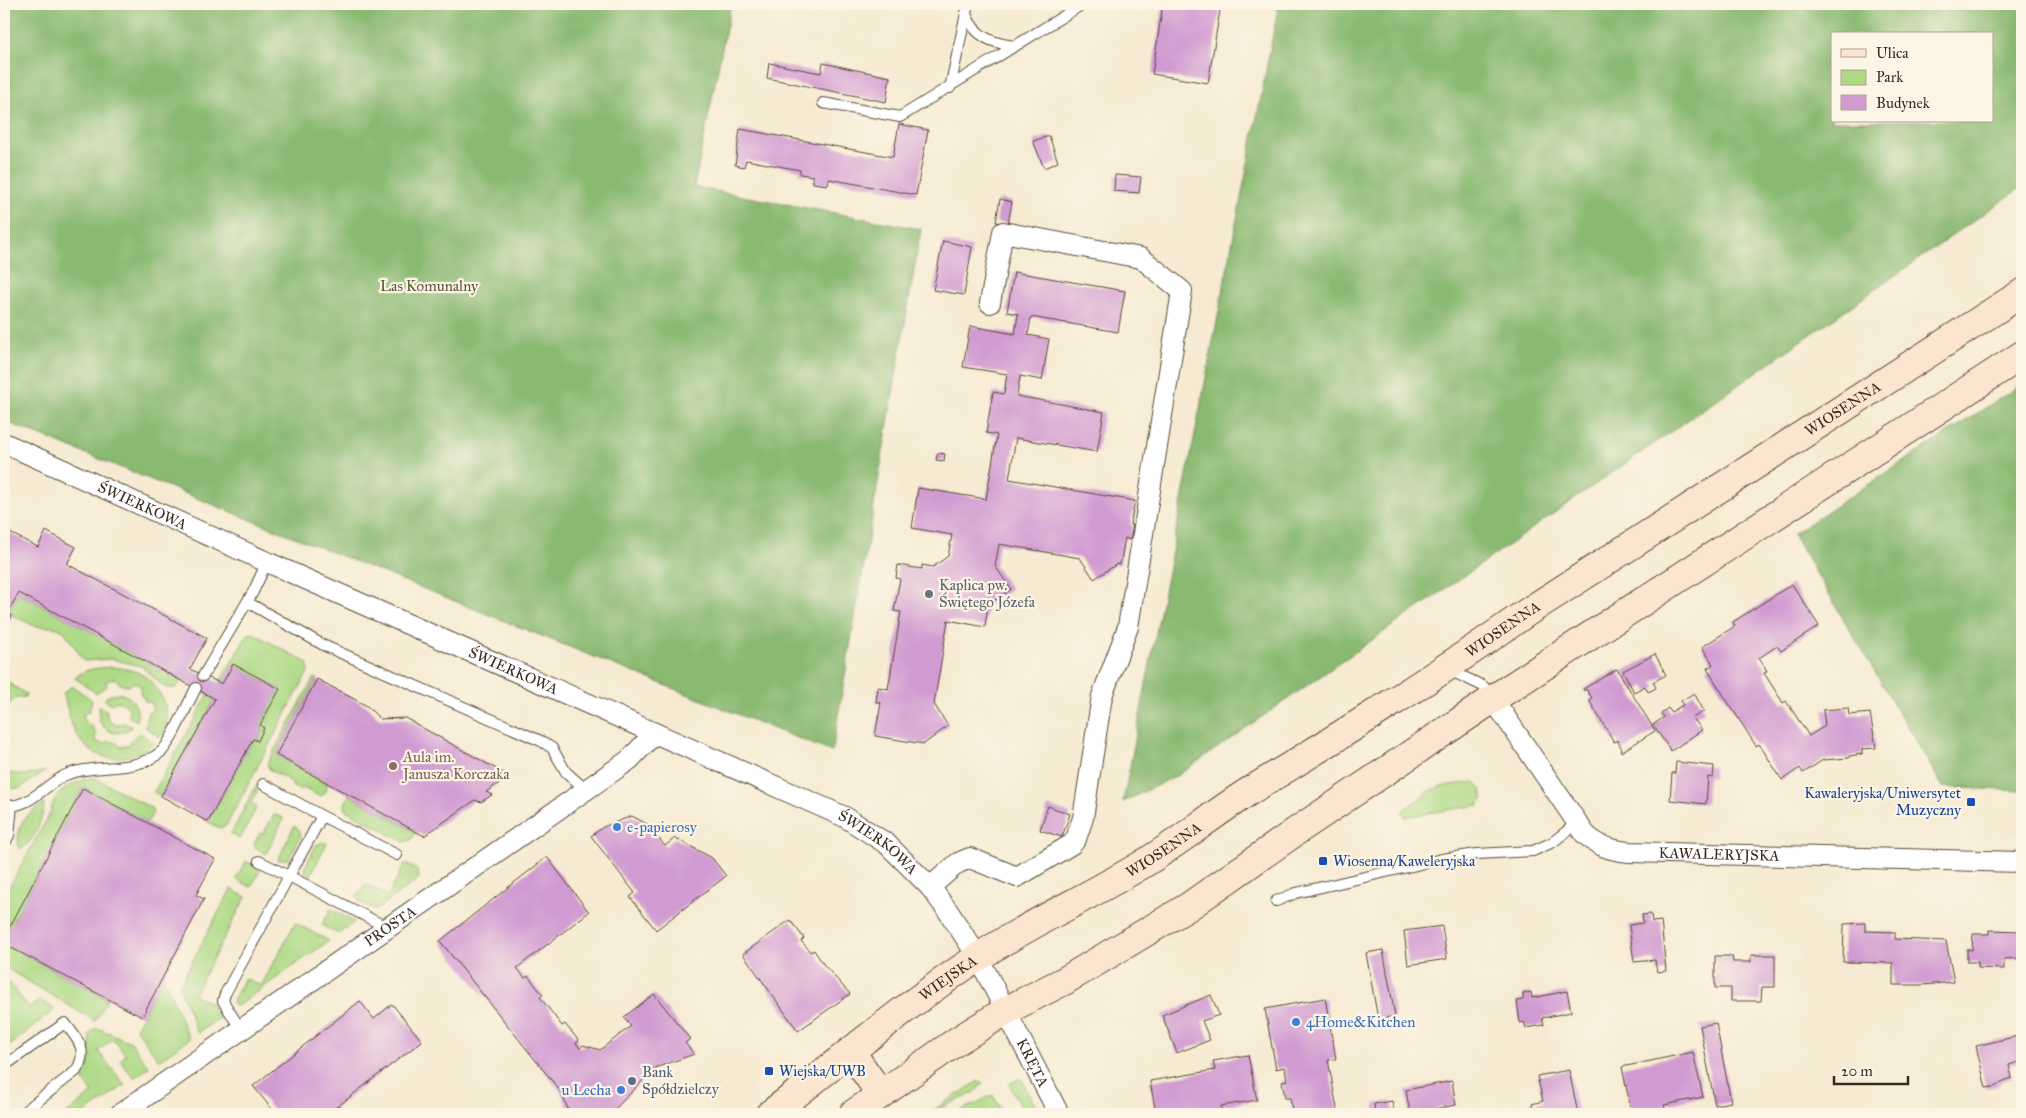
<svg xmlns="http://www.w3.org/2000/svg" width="2026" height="1118" font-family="'IM FELL Great Primer',serif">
<rect width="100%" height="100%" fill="#fcf5e5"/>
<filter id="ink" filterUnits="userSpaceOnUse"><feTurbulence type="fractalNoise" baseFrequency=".02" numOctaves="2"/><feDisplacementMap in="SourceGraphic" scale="10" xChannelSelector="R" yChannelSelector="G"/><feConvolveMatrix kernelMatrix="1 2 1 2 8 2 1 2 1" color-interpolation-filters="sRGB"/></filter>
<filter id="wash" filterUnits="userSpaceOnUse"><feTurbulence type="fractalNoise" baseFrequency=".0096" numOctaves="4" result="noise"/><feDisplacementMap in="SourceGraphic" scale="20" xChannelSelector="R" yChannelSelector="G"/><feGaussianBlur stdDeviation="1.12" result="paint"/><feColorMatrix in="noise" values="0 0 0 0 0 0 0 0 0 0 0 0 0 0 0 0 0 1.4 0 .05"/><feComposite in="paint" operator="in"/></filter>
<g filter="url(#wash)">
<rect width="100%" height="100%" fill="#f6ebd2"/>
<!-- green -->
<path fill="#add985" stroke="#748252" d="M19,593L182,681L175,688H166L141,666L112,659L84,661L64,631L55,627L35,626L7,613Z
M253,633L307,663L309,670L226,826L220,828L208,822L253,739L258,741L264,728L260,725L280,689L233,665L222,684L219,683L248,634Z
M112,667C121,668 130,669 139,673C156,680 171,708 166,727C166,730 162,734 160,737L145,727L148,713L153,710L151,702H146L140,693L141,686L133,682L129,686L120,684L115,678L106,681L107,686L96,693L75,678C84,668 99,668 112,667Z
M314,678L317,679L276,755L328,784L324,794L319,796L303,788L299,790L292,786V782L270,770L267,764Z
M7,682L26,694L25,697C15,697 10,701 4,710V683Z
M72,686L92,700L89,712L85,713L83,717L85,723L91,725L96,734L95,739L97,742L104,744L107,741L117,743L120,747L129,745L130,741L140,733L154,743C132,761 99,766 80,740C70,727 68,708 63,693Z
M118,693C133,696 139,706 137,721L129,717V708C124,703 118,699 111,704L104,699L110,695Z
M208,695L215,699L161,796L154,792Z
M99,706L107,711C106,718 110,722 116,725L124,723L132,727C119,737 108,734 99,721Z
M46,771L20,788L4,789L7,773L25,775Z
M94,777L151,808L153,813L147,822L83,788L4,938V897L50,813C54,790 74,782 94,777Z
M1475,782L1481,788L1483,798L1479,805L1405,817L1402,811L1428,792L1441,786Z
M256,786L259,787L251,803L256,807V809L240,839L231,834Z
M349,795L416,832L411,840L404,842L346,810L345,804Z
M44,804C43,818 34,845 19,849C15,825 25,814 44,804Z
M274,815L282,817L283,820L266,854L256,848L254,844L260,833L263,834Z
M294,826L299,830L301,836L289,859L278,860Z
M321,843H327L310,876L305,871V867L316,845Z
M246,861L261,869L251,887L236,879Z
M405,863L418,871L419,878L416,881L376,910L359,902L357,897L365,884L388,896Z
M231,889L246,897L194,994L210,1003L221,1017L197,1033L179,986Z
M330,910H333L355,922L338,934L322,925Z
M295,923L329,941L237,1006L233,1005L232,1002L244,980L247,979L261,986Z
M4,944L107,999L95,1021L9,970L4,964Z
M4,976L29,1008L39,1000L55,1009L4,1050Z
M163,976L189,1039L159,1060L136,1029Z
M97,1028L131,1042L149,1067L134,1078L120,1060L126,1055L113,1039L98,1051L125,1085L84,1114H66L93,1093L82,1078L89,1065L90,1038L88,1035Z
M1021,1078L1040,1114H1025L1009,1084Z
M977,1082H982V1085L974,1093L927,1114Z
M993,1095L1003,1114H954Z"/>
<!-- forest -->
<path fill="#8ab972" stroke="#627248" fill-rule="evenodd" d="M4,4H731L694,187L921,229L832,752L4,421Z
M1279,4H2022V187L1180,774L1123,802ZM1832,34H1992V121H1832Z
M2022,384V791L1943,787L1793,534Z"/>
<g id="blocks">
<!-- building -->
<path fill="#d19bd1" d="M1163,4H1221L1208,83L1152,74Z
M769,63L821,73L823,63L890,77L886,102L767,78Z
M899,124L928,130L916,195L829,179L828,185L813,183V176L800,174V170L746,160L744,167L735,165L740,129L893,157Z
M1049,136L1058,162L1044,168L1033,141Z
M1115,175L1141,177L1139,193L1114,191Z
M1000,199L1012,202L1008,224L996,222Z
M943,241L972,247L964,295L933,290Z
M1014,272L1125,291L1118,332L1031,317L1028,335L1049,339L1042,380L1020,376L1017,396L1104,412L1097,452L1016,438L1009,479L1135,501L1130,525H1133L1130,540L1125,538L1120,565L1117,564L1094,579L1080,558L999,544L995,566L1011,589L988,605L985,627L948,620L934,704L948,726L924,744L875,736L881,703L876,702L878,687L888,689L901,612L894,611L900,579L896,578L898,565L922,569V565L933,567L948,556L952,535L912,528L918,488L986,499L997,435L986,433L993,392L1004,394L1007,374L963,367L970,326L1015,334L1018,314L1007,312Z
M938,453L945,454L944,461L936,460Z
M4,530L38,547L46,531L76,547L67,564L207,638L190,669L222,684L233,664L280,689L260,725L264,728L258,741L253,739L208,822L161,796L215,699L19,593L7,613L12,615L4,632Z
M1792,584L1819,626L1781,651L1777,646L1759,658L1767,671L1764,673L1783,703L1786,701L1809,736L1825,726L1823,710L1848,708L1849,715L1870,713L1876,748L1862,749V754L1849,756V758L1823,760L1803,773L1800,768L1782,780L1759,744L1756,746L1707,669L1713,664L1702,647L1735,626L1733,622Z
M1655,654L1666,675L1653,682L1656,688L1648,692L1645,686L1634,692L1623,671Z
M1617,669L1655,731L1621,752L1620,750L1622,749L1617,740L1614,742L1589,700L1592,698L1586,689L1584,691L1583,689Z
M317,679L367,706L380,719L405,718L509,776L486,792L492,795L481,802L475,800L424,836L276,755Z
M1694,693L1704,711L1693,718L1702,730L1671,751L1653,725L1664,717L1661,713L1668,708L1671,712L1683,705L1681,701Z
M1676,762L1714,766L1713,778L1708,777L1706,804L1670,800L1672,773H1675Z
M83,788L215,859L196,895L204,899L142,1017L4,944V938Z
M1048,806L1070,814L1062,837L1040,830Z
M632,816L647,824L665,846L675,838L712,858L726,876L656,930L630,897L635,893L591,836L603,827Z
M547,857L589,912L517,968L525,978L528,976L543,995L540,997L562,1026L565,1024L579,1041L576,1043L580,1048L583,1045L600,1050L631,1026L624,1017L654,994L690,1039L685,1043L694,1054L655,1068L610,1114H570L561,1092L440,941Z
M1651,914L1652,922L1661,921L1666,971L1657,972L1655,960L1634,962L1629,925L1643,923L1642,915Z
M790,920L804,938L801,941L811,952L814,950L824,965L850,994L798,1031L743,954Z
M1865,923V931L1895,932V939L1946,941L1954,982L1923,985H1893V963L1843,962L1844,924Z
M1442,926L1447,959L1408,965L1404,931Z
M1989,930L2022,931V958L2004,959V969L1978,968V962H1967V949L1972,950L1973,934H1989Z
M1383,950L1395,1016L1378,1019L1366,953Z
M1751,955H1775V987H1762L1761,1001H1731V988H1715V956H1732L1733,962H1751Z
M1567,991L1571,1012L1542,1018L1544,1025L1526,1028L1524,1022L1520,1023L1517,1001L1523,1000V994L1531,992L1532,998Z
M1211,995L1219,1015L1202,1021L1210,1040L1177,1053L1162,1015Z
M1325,998L1336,1059L1328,1060L1338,1114H1293L1290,1098H1285L1282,1081L1287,1080L1285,1067L1276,1069L1265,1009Z
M360,1001L374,1019L392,1004L422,1041L333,1110L336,1114H276L253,1086Z
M1716,1023L1731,1102L1715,1105L1700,1026Z
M2022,1035V1061L2009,1065L2012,1078L2001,1082L1997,1086L1986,1088L1976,1046Z
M1693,1052L1703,1097L1664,1105L1666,1114H1632L1622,1067Z
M1248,1055L1257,1100L1221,1106L1222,1114H1199V1110L1173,1114H1156L1150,1081L1215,1070L1213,1061Z
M1569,1070L1578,1114H1530V1111H1533L1532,1104L1543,1101L1537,1076Z
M1452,1081L1456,1105L1434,1109L1435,1114H1410L1406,1090Z
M1392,1101L1394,1114H1375L1374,1104Z"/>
</g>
</g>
<g filter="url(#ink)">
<use href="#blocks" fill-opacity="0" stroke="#574739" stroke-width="1"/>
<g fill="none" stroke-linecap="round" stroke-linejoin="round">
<!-- service casing -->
<g stroke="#574739" stroke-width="12">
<path id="service" d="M966,14C975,37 992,43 1015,46
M950,88L968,4
M823,103L900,117L1083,4
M247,602L325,646L541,741L552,748L566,772L586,790
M1449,670L1483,686L1493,698
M203,676L253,592L267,562
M263,784L322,816L289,876L388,928
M4,805C29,810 47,782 68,774C99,763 133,774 161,752C170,745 189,701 196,688
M322,816L397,855
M4,845L9,835L12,805
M1276,901L1296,893L1442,859L1477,854L1533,851L1553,842L1577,823
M241,1030L223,1001L225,994L289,876L259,861
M4,1066L65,1023C78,1040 89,1050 76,1071L21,1114"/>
</g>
<!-- minor casing -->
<g stroke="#574739" stroke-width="22">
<g id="minor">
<path id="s1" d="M4,443L267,562L845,817L887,844L930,887L948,911L978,957L1059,1114"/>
<path id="s2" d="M1493,699L1585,834C1599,847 1611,850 1629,852L2022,862"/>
<path d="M930,887L958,863L970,858L1017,877L1072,844L1076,839L1083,818L1102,696L1128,627L1182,291L1141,258L1003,232L990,303"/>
<path id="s3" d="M120,1114L629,760L655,733"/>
</g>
</g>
<!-- secondary casing -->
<g stroke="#574739" stroke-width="30">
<g id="secondary">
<path d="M851,1052L880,1093"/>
<path id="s4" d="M770,1114C839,1062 905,1005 977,958C1030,923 1089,897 1143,864C1179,842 1212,815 1248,792C1341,735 1434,678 1523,615L2022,293"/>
<path d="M853,1114L957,1041L1007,1010L1066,980L1188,907L1298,830L1493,699L2022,355"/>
</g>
</g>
<!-- service -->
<use href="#service" stroke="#fff" stroke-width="10"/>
<!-- minor -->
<use href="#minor" stroke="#fff" stroke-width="20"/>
<!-- secondary -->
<use href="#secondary" stroke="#fce5cf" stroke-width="28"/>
</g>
</g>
<!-- markers -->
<circle fill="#6b7280" stroke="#fcf5e5" stroke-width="2" cx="929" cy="594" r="5"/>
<circle fill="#8d6e63" stroke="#fcf5e5" stroke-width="2" cx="393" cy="766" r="5"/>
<g fill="#1a4fb4" stroke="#fcf5e5" stroke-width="2">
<rect x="1966" y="797" width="10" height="10" rx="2.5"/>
<rect x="1318" y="856" width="10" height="10" rx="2.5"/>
<rect x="764" y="1066" width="10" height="10" rx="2.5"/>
</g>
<g fill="#3f7fe0" stroke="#fcf5e5" stroke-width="2">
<circle cx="617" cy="827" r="5"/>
<circle cx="1296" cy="1022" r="5"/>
<circle cx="621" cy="1090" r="5"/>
</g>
<circle fill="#5c6f8a" stroke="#fcf5e5" stroke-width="2" cx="632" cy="1081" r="5"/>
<g text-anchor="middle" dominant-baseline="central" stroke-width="4.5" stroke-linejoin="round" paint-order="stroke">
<!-- park labels -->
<g font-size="15" fill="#585638" stroke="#fcf5e5">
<text x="429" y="286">Las Komunalny</text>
</g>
<!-- street labels -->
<g font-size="15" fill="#3b2a1e" stroke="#fcf5e5">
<text stroke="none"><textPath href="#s4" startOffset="1285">WIOSENNA</textPath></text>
<text stroke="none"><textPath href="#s1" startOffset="152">ŚWIERKOWA</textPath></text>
<text stroke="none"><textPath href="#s4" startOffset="880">WIOSENNA</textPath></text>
<text stroke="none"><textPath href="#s1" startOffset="558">ŚWIERKOWA</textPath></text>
<text stroke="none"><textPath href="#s1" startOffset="962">ŚWIERKOWA</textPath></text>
<text stroke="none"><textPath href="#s4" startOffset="475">WIOSENNA</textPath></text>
<text stroke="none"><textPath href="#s2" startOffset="302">KAWALERYJSKA</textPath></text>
<text stroke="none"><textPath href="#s3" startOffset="329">PROSTA</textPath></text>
<text stroke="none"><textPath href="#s4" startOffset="224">WIEJSKA</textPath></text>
<text stroke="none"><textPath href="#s1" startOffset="1235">KRĘTA</textPath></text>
</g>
<!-- worship labels -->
<g font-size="15" fill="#5b616d" stroke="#fcf5e5" text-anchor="start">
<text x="939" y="585">Kaplica pw.<tspan x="939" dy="17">Świętego Józefa</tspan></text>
</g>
<!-- education labels -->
<g font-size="15" fill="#785e54" stroke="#fcf5e5" text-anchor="start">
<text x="403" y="757">Aula im.<tspan x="403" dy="17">Janusza Korczaka</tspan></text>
</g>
<!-- transit labels -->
<g font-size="15" fill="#164399" stroke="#fcf5e5" text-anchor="start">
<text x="1961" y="793" text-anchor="end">Kawaleryjska/Uniwersytet<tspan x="1961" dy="17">Muzyczny</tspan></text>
<text x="1333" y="861">Wiosenna/Kaweleryjska</text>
<text x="779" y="1071">Wiejska/UWB</text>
</g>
<!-- shop labels -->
<g font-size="15" fill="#366cbe" stroke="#fcf5e5" text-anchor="start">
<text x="627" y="827">e-papierosy</text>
<text x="1306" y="1022">4Home&amp;Kitchen</text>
<text x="611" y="1090" text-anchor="end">u Lecha</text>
</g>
<!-- service labels -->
<g font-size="15" fill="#4e5e75" stroke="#fcf5e5" text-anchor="start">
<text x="642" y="1072">Bank<tspan x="642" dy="17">Spółdzielczy</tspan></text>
</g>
</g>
<!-- margin -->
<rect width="2026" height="1118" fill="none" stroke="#fcf5e5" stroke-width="20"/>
<!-- legend -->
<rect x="1831" y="32" width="162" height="90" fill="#fcf5e5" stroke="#afa495"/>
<rect x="1841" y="49" width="25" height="8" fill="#fce5cf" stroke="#afa495"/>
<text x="1876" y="58" font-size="15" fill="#3b2a1e">Ulica</text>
<rect x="1841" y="70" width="25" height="15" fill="#add985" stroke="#afa495"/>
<text x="1876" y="82" font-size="15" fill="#3b2a1e">Park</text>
<rect x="1841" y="95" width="25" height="15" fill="#d19bd1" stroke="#afa495"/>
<text x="1876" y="108" font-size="15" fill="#3b2a1e">Budynek</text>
<!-- scale -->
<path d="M1834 1076v8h74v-8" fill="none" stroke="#3b2a1e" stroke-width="2.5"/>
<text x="1841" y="1076" font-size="15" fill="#3b2a1e" stroke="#fcf5e5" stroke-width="4" paint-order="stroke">20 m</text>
</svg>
